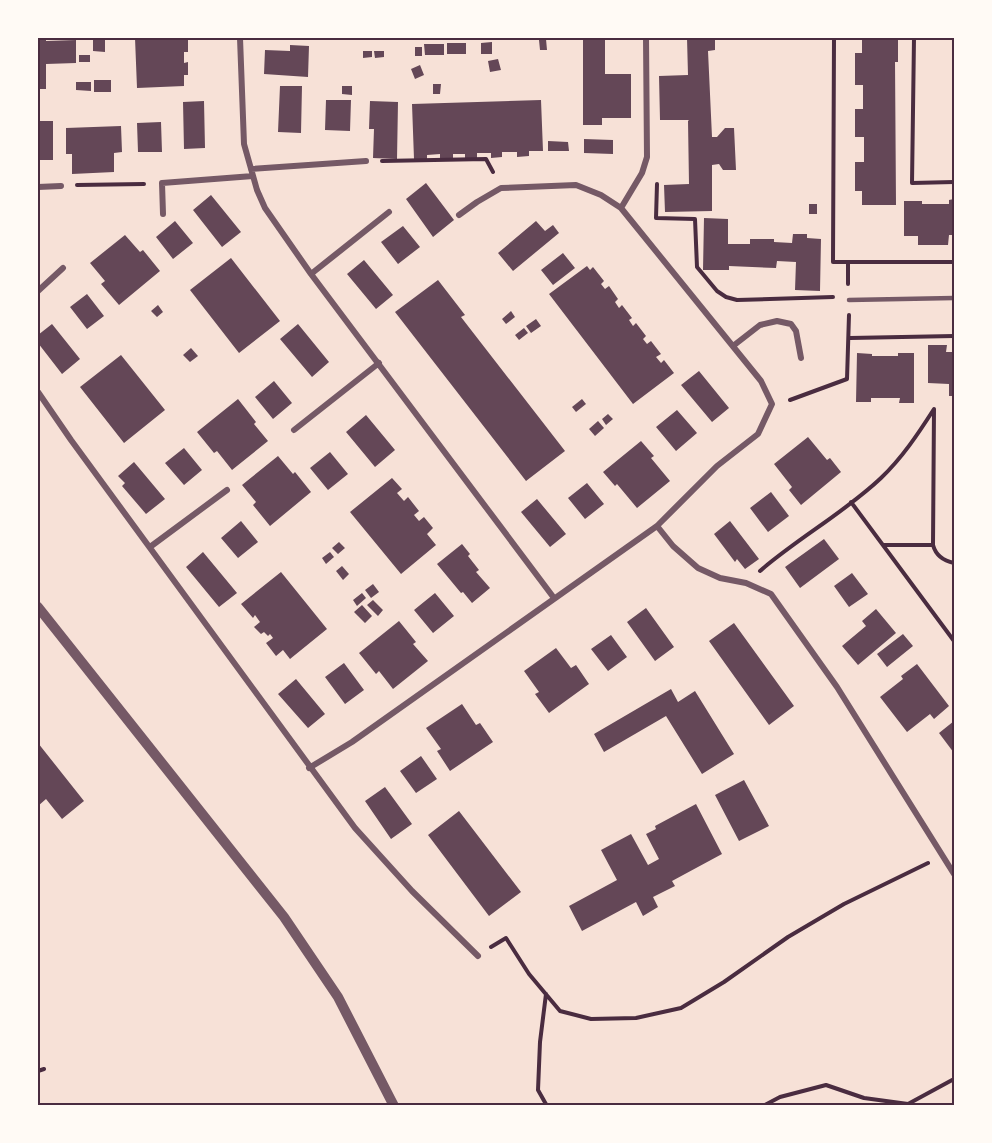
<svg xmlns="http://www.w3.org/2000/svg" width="992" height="1143" font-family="'Times New Roman',serif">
<rect width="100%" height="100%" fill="#f7e1d7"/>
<!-- building -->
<path fill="#644757" d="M38,38H46V41L76,40V63L46,64V89H38Z
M135,38H188V52H184V63L188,62V75H184V86L137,88Z
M583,38H605V74H631V118H602V125H583Z
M687,38H715V50L708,51L712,137H717L725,128H734L736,170H723L719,164L712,165V211L665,212L664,185L689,184L688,121L689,120H660L659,76L688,75Z
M862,38H898V62H895L896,205H862V191H855V162H864V137H855V109H863V85H855V53H862Z
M546,39L547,50H540L539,40Z
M93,40H105V52L93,51Z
M492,42V54H481V43Z
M447,43H466V54H447Z
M424,44H444V55H425Z
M290,45L309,46L308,77L264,74L265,50L290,51Z
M415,47H422V56H415Z
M363,51H372V57L363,58Z
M374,51H384V57L375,58Z
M79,55H90V62H79Z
M498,59L501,70L490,72L488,61Z
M420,65L424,75L415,79L411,69Z
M94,80H111V92H94Z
M76,82H91V91L76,90Z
M433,84H441L440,94H433Z
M280,86H302L301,133L278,132Z
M342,86H352V95L342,94Z
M326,100H351L350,131L325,130Z
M541,100L543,151H529V156L517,157V152H502V157L491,158V153H477V158L465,159V154H453V158L440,159V154L427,155V159H414L412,104Z
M204,101L205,148L184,149L183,102Z
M370,101L398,102L397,159L373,158L374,129H369Z
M38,121H53V160H38Z
M161,122L162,152H138L137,123Z
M121,126L122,152L114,153V172L72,174V154H66V128Z
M584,139L613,140V154L584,153Z
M548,141L568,142L569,151H548Z
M426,183L454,220L433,237L406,199Z
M211,195L241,232L222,247L193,210Z
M954,199V235H949L948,245H918V236H904V201H922V204H949V200Z
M809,204H817V214H809Z
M704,218L728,219V244H750V239H774V242L792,243L793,234H807V238L821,239L820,291L795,290L796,262L777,261L776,268L729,266V270H703Z
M175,221L193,243L173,259L156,237Z
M536,221L545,231L553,225L559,233L513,271L498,253Z
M403,226L420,247L398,264L381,242Z
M125,235L140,252L143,250L160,271L119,305L101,284L105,281L90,263Z
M563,253L575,268L553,285L541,270Z
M231,258L280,321L239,353L190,290Z
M364,260L393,295L376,309L347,274Z
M587,266L590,270L593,267L604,281L601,284L605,289L609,286L618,299L615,302L619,308L622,305L632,318L629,320L633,326L636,323L646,336L643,339L647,344L651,341L661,354L656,357L661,363L664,360L674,373L633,404L549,294Z
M438,280L465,315L461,317L565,451L526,481L395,312Z
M87,294L104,316L87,329L70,307Z
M158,305L163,312L157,317L151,311Z
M511,311L515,317L506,324L502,319Z
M536,319L541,326L531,333L526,326Z
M52,324L80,359L62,374L38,343V335Z
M298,324L329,362L312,377L280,339Z
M524,328L528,333L519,340L515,335Z
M928,345H947L946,352H954V396H949V384L928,383Z
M191,348L198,356L190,362L183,355Z
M857,353L872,354V356H898V353H914V403H899L900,398H871V402H856Z
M121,355L165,410L124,443L80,387Z
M699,371L729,408L712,422L681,385Z
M274,381L292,403L273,419L255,397Z
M238,399L256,422L254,424L268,441L232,470L217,451L214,453L197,432Z
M582,399L586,404L576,412L572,407Z
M677,410L697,433L676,451L656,427Z
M608,414L613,419L606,425L602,419Z
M366,415L395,450L375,467L346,432Z
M598,421L604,428L595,436L589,429Z
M808,437L827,460L830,458L841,472L801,505L789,490L792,487L774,464Z
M641,441L654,456L651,458L670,481L637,508L617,484L615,486L603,472Z
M184,448L202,470L184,485L165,463Z
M330,452L348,474L328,490L310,468Z
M278,456L293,474L295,472L311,492L270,526L253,505L256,502L242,485Z
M134,462L165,499L146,514L122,486L125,483L118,476Z
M392,478L402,489L397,493L404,501L408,497L419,511L414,515L419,521L424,517L433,528L427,534L436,545L401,574L350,512Z
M587,483L604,504L585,519L568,498Z
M771,492L789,516L768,532L750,508Z
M537,499L566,534L550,547L521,512Z
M241,521L258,542L238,558L221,538Z
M730,521L759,559L745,569L737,559L735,562L714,534Z
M824,539L839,559L800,588L785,567Z
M339,542L345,548L338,554L332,548Z
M462,544L470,554L468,556L479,570L476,572L490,588L472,603L463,592L461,593L437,564Z
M203,552L237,593L219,607L186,567Z
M330,552L334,557L326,564L322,558Z
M342,566L349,574L343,580L336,571Z
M281,572L327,629L290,659L283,650L276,656L266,643L273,638L270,634L268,636L264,632L261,634L254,627L260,622L255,615L253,618L241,604Z
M852,573L868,594L849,607L834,586Z
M373,584L379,592L371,598L365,590Z
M362,593L366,598L357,606L353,600Z
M435,593L454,616L433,633L414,610Z
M373,600L383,610L378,616L367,605Z
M362,605L372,616L365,623L354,612Z
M646,608L674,647L655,661L627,622Z
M876,609L896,633L858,665L842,646L866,626L862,621Z
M399,621L416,642L413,644L428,661L393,689L379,671L376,674L359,653Z
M734,623L794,706L769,725L709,641Z
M903,634L913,646L887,667L877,654Z
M611,635L627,657L608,671L591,649Z
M556,648L571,668L576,665L589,684L549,713L535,694L539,692L524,671Z
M344,663L364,690L345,704L325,677Z
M917,664L949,706L934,719L930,714L907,732L880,697L903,679L901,676Z
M296,679L325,714L308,728L278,694Z
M671,689L678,702L695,691L734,754L702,774L666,716L604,752L594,734Z
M462,704L476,725L480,723L493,742L450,771L437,751L441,749L426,728Z
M954,721V753L939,733Z
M38,743L84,801L62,819L46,799L38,806Z
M421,756L437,779L416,793L400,771Z
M744,780L769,826L739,841L715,795Z
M385,787L412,824L391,839L365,801Z
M696,804L722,854L672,881L675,886L653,897L658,907L643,916L636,902L582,931L569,906L617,880L601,850L631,834L648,865L659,859L646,834L656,829L655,826Z
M459,811L521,892L489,916L428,835Z"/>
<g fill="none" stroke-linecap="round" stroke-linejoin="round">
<!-- path -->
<path stroke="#4a2c40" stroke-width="4" d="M834,38L833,262H848V284
M914,38L912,183L954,182
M382,161L486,159L493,172
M657,184L656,218L695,219L697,267L717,291L726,297L737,300L833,297
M77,185L144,184
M848,262H954
M850,338L954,336
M790,400L847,379L849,315
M851,502L954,641
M933,545C936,556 944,561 954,563
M760,571C798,538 844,513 881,478C902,458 918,434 934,409L933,545H883
M491,947L506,938L529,974L560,1011L591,1019L636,1018L681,1008L724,982L788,937L844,904L928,863
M546,994L540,1042L538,1090L547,1106
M38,1071L44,1069
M763,1106L780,1097L826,1085L864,1098L908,1104L954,1079"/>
<!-- service -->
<path stroke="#755966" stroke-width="4.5" d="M849,300L954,298"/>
<!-- minor -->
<path stroke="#755966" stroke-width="6" d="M240,38L244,144L257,190L265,208L311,274L554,598
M251,169L366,161
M38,187L61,186
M621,208L642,173L647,157L646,38
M163,214L162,183L253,176
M311,274L389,212
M38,291L63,268
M733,346L760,325L777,321L791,324L796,331L801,358
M38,392L71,440L355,828L412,891L478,956
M294,430L379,363
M657,526L673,546L698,568L720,578L746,583L771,594L837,687L954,874
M150,547L227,490
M309,768L352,742L657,526L717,466L758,434L772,404L761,381L621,208L601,195L576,185L501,188L477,202L459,215"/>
<!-- tertiary -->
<path stroke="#755966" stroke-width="10" d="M38,607L284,917L338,997L394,1106"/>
</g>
<!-- border -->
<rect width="992" height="1143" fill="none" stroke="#fffaf5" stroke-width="78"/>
<rect x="39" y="39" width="914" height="1065" fill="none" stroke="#4a2c40" stroke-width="2"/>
</svg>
